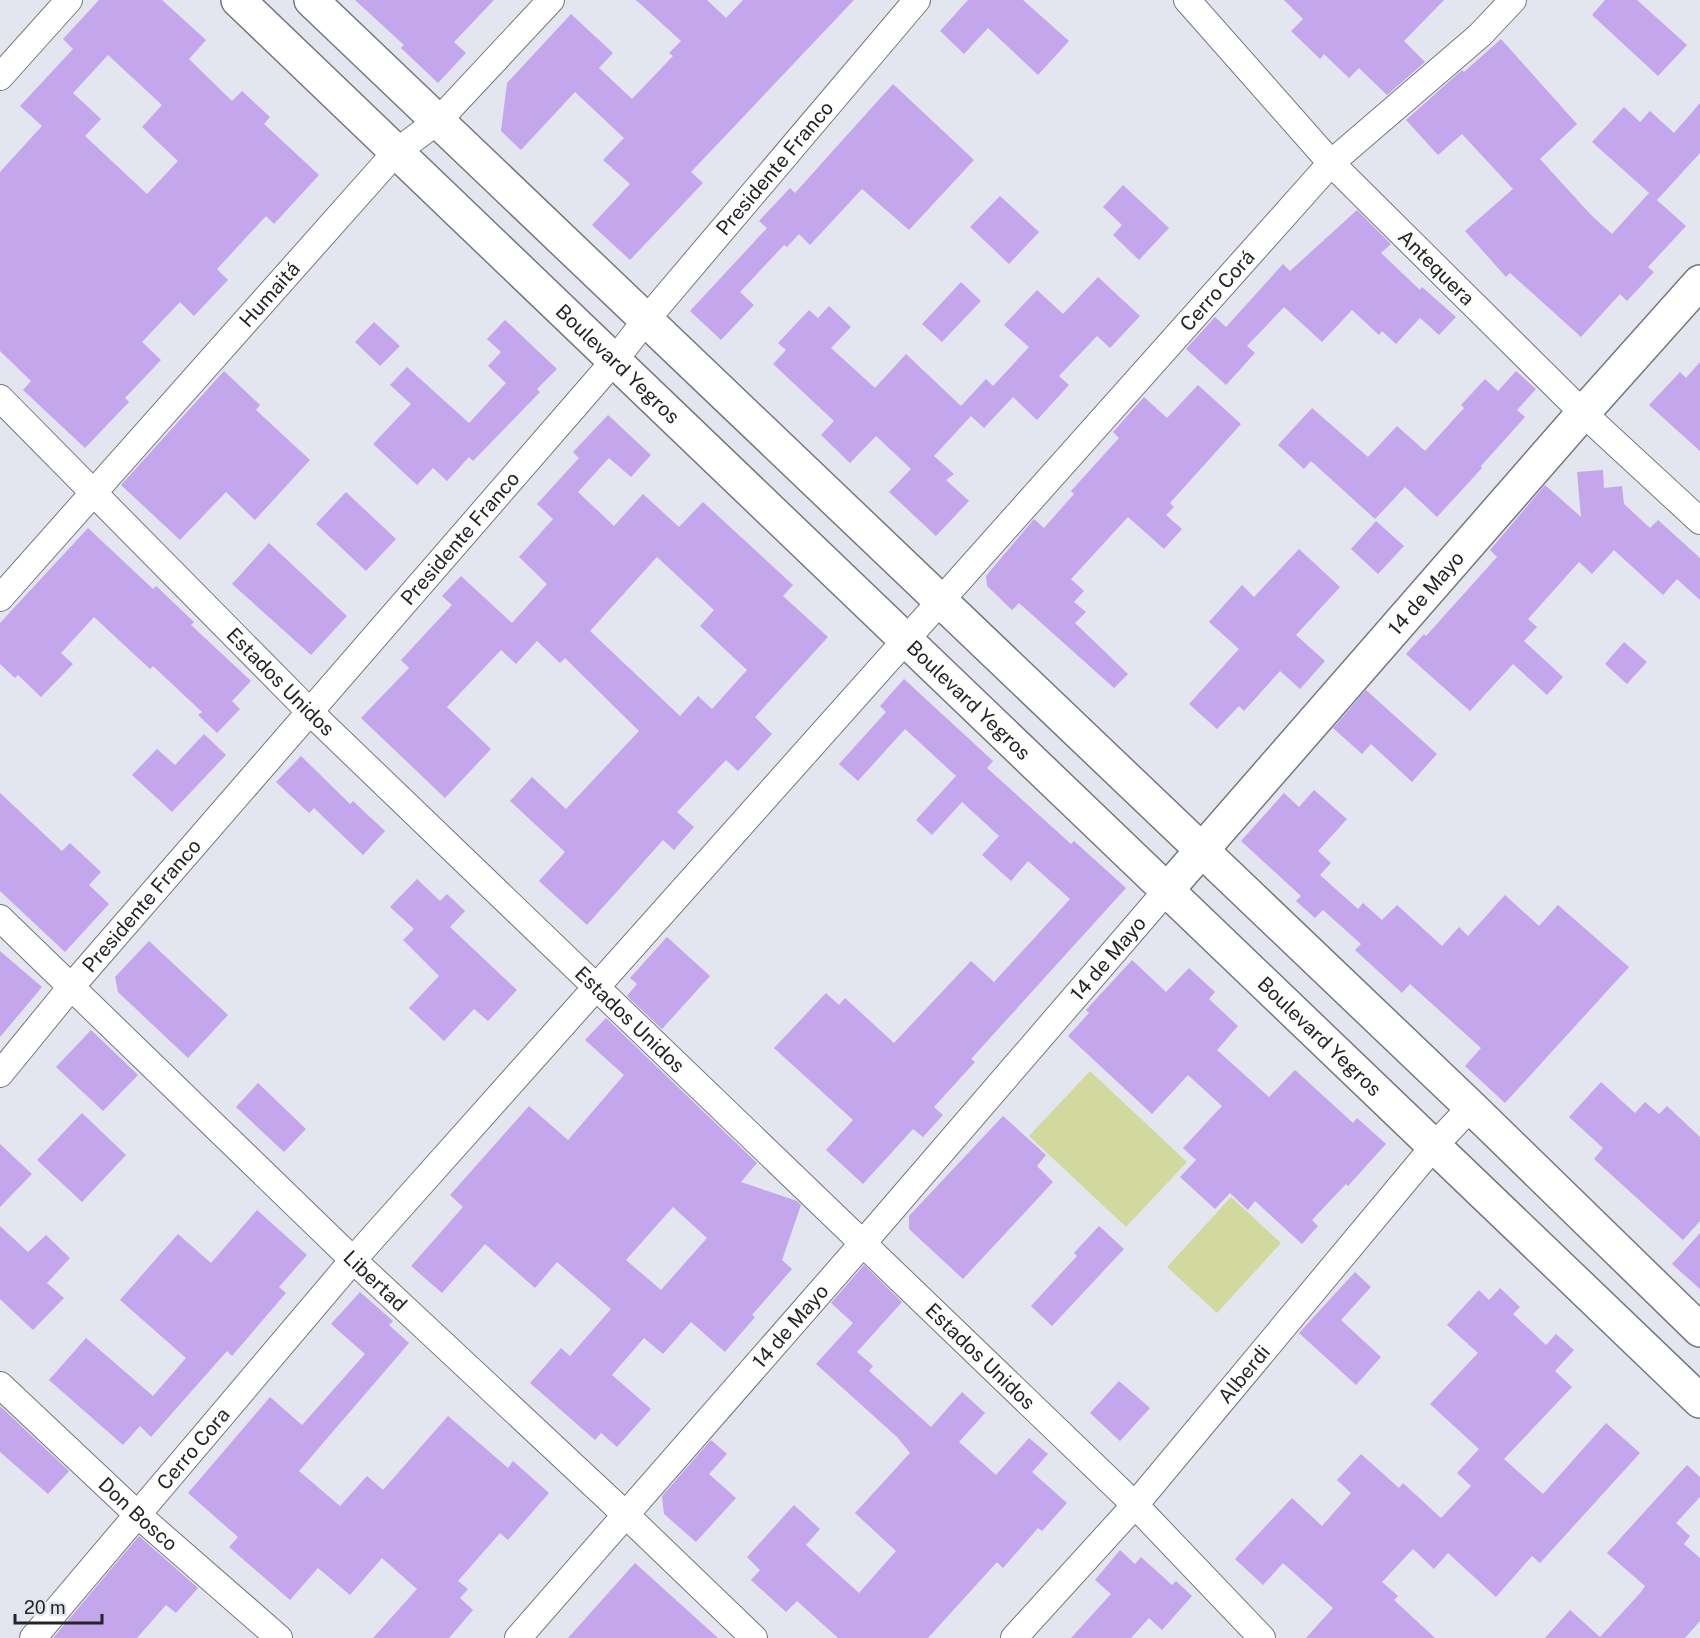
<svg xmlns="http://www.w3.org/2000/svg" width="1700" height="1638" font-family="'Public Sans',sans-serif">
<rect width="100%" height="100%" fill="#e3e6ef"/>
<!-- green -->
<path fill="#d2d99f" d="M1090,1071L1187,1162L1126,1227L1029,1136Z
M1231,1197L1281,1243L1217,1313L1167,1267Z"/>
<!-- building -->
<path fill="#c3a6eb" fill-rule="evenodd" d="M99,0H162L206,40L189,59L232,101L242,91L270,117L264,124L319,175L274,224L266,216L217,269L228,280L194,316L180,302L142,342L161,360L125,398L129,402L85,448L23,390L31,381L0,351V172L42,126L20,106L73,49L63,39ZM108,55L162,105L142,127L178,161L147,194L85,136L101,119L73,93Z
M355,0H494L454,42L466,53L438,83L401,48L404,45Z
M636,0H707L726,18L743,0H854L691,172L703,183L630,260L592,225L630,184L603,160L624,138L575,92L521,150L501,131L507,83L571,14L613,53L599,68L632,99L673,56L669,53L681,41Z
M968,0H1023L1069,41L1038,75L988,28L964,54L940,31Z
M1284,0H1444L1404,41L1425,62L1387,95L1359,68L1349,78L1324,54L1320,59L1291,31L1303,19Z
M1605,0H1637L1687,45L1658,76L1592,15Z
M1501,39L1577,124L1540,159L1591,215L1612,234L1649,193L1686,226L1648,267L1654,272L1627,301L1620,294L1581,337L1510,273L1506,277L1465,231L1513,189L1462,134L1438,155L1406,120L1462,70L1464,72Z
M893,84L974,160L909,230L862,189L810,245L799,234L787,247L784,245L740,292L754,305L721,340L690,311L767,228L759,221L790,188L795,193Z
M1700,103V153L1657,200L1592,142L1624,107L1640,122L1650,111L1674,133Z
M1123,185L1169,228L1139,260L1113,235L1122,225L1103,207Z
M1000,196L1039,232L1009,264L970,227Z
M1357,210L1391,244L1381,253L1420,290L1422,287L1456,317L1439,335L1420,318L1396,344L1382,331L1379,335L1352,310L1322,342L1284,307L1247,346L1255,353L1226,385L1186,349L1215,317L1226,327L1283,264L1290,271Z
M1098,277L1140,316L1110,348L1097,336L1059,376L1069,385L1037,420L1013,397L984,428L971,416L934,456L954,474L946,480L969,501L936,536L889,492L911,469L876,436L850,463L821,435L834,421L773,364L786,350L778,343L809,310L818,318L829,306L851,327L831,348L875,388L906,354L961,406L986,379L993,386L1029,347L1004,325L1037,290L1063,314Z
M961,282L981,301L942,342L922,324Z
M505,320L557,369L537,389L540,392L473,461L469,457L447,481L433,468L417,485L373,444L411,404L390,385L407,367L469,423L506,383L488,366L501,352L487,339Z
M374,322L400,346L380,366L355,342Z
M1700,362V451L1649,405L1680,372L1686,378Z
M224,371L260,405L256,410L310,460L255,520L226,492L180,540L121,485Z
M1516,371L1536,389L1517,410L1525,417L1481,466L1482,468L1437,517L1405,487L1375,519L1311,461L1304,469L1278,445L1312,408L1368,457L1397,426L1425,451L1464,408L1461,405L1485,379L1498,391Z
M1198,385L1241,424L1170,503L1174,507L1166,515L1182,529L1164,549L1128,517L1071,579L1084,591L1074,602L1086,612L1075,623L1128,674L1114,688L1019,603L1012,610L987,586L986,576L1034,519L1044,528L1074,494L1071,491L1119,438L1113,432L1144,397L1167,418Z
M608,415L651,455L631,477L609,458L578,492L614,526L643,494L679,527L703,502L793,585L783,596L828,637L755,717L772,734L738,771L726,760L677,812L694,827L674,850L663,840L587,925L539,881L565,852L510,801L532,777L566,809L639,731L565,658L560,663L537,641L516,664L501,650L447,707L491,749L445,798L361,718L409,668L401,660L452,605L442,596L461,576L512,623L547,584L519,557L553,519L537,504L579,458L573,452ZM657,557L714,610L700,626L747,670L712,709L698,696L680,716L590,631Z
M1603,470L1604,488L1622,486L1624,504L1650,528L1658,520L1700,558V600L1677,579L1663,595L1614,550L1592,574L1579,562L1528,619L1537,627L1524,641L1563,677L1547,695L1513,664L1470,711L1406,654L1424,634L1426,636L1497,557L1490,550L1545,485L1581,517L1577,472Z
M346,492L396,539L366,571L316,524Z
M1376,521L1404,546L1378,574L1351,549Z
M88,528L153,589L156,586L194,622L191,625L251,681L232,701L240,709L217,733L198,715L202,712L153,666L150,669L94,617L61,653L73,664L41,697L18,675L15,678L0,664V623Z
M269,543L347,616L311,655L232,584Z
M1299,549L1340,587L1296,635L1325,661L1300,689L1280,671L1244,711L1239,706L1217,729L1189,704L1239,649L1209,622L1242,585L1254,597Z
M1624,642L1647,662L1627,684L1605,664Z
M904,679L993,761L987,768L1071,844L1074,841L1126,888L971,1059L975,1062L934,1107L943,1115L923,1137L913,1129L863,1184L826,1150L853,1120L774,1048L826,993L839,1005L845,998L894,1043L971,961L994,982L1070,899L1028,861L1011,881L982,855L999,836L962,802L932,835L916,820L956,776L905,729L858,781L839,764L886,712L880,706Z
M1366,690L1437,754L1412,782L1371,744L1362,754L1333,728Z
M204,734L226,755L172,812L132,775L157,749L175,765Z
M301,756L350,804L353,801L385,831L363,855L314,808L309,813L276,782Z
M1314,790L1347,819L1318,851L1331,863L1320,875L1358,909L1363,903L1382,920L1397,905L1442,946L1459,927L1468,936L1505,895L1539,926L1558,905L1629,967L1505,1103L1465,1066L1481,1048L1410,984L1402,993L1355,950L1361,944L1323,910L1315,918L1296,901L1301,896L1241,841L1284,793L1299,807Z
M0,793L62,851L70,843L101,872L89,885L109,904L65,952L0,891Z
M417,879L440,901L447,894L465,911L450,927L517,990L488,1021L474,1009L444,1041L409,1008L439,976L403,940L414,929L390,907Z
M667,937L710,976L662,1029L627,996L637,984L630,978Z
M149,941L228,1015L188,1058L118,992L115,977Z
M0,951L42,987L0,1037Z
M1132,960L1166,992L1189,968L1215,992L1209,999L1238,1026L1217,1050L1269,1097L1295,1070L1353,1123L1357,1118L1386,1144L1348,1186L1346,1184L1312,1220L1318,1226L1302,1244L1255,1201L1248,1210L1230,1193L1215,1209L1180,1177L1196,1160L1183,1148L1222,1106L1188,1075L1152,1114L1068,1036L1089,1013L1086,1010Z
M606,1018L757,1163L741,1182L797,1201L801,1205L782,1260L792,1269L752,1315L755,1317L725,1352L691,1322L663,1354L644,1338L612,1375L651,1409L617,1447L601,1433L595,1440L530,1383L561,1348L570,1356L611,1309L557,1262L535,1288L485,1244L442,1293L411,1266L463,1207L450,1195L529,1106L568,1140L624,1075L585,1040ZM673,1207L707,1238L661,1290L626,1260Z
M91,1030L138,1075L103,1111L56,1067Z
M1601,1082L1635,1113L1645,1102L1659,1114L1667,1106L1700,1137V1221L1683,1240L1594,1159L1603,1148L1569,1117Z
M258,1083L306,1129L284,1152L236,1107Z
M82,1113L126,1155L82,1202L37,1160Z
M1003,1116L1046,1155L1037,1166L1053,1182L963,1279L909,1229V1216Z
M0,1144L32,1174L0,1207Z
M257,1210L307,1255L279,1287L286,1293L232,1356L227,1351L151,1437L140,1426L123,1445L49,1380L86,1338L153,1396L186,1358L120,1300L178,1234L211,1263Z
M0,1226L28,1252L46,1235L70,1258L47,1283L64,1298L33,1330L0,1299Z
M1099,1226L1124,1249L1052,1326L1031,1306L1077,1256L1074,1253Z
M1700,1233V1289L1672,1264Z
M864,1265L902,1302L857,1352L873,1366L869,1371L931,1427L962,1392L985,1413L959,1442L996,1475L1029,1438L1048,1454L1032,1472L1067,1503L1042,1531L1038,1528L1003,1568L997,1562L928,1638H838L797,1601L786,1612L751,1580L760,1570L747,1557L794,1505L820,1529L806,1545L859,1593L896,1551L855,1513L910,1453L897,1437L816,1364L853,1323L831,1303Z
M1355,1272L1371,1287L1341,1320L1381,1357L1356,1385L1299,1333Z
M1500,1288L1520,1307L1513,1314L1546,1345L1556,1334L1574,1350L1555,1371L1572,1387L1504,1459L1543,1494L1606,1423L1640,1453L1540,1563L1532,1556L1496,1597L1448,1553L1434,1569L1413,1549L1382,1582L1398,1596L1394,1600L1435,1638H1306L1333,1608L1283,1563L1263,1585L1235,1559L1292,1498L1322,1526L1351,1493L1337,1480L1361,1454L1399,1488L1403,1483L1441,1518L1471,1486L1457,1473L1479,1449L1430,1404L1478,1353L1447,1325L1479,1290L1489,1300Z
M360,1292L393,1321L389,1325L409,1343L299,1471L340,1506L367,1476L383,1490L448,1416L508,1468L513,1461L549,1493L508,1540L500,1533L458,1581L468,1589L460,1598L473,1610L449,1638H373L417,1589L382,1558L350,1595L318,1568L290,1600L229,1547L238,1537L188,1493L270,1397L302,1425L365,1354L331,1324Z
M1119,1381L1150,1408L1120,1441L1090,1413Z
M0,1406L69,1471L48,1494L0,1452Z
M711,1440L727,1454L709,1474L736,1498L696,1542L664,1514L662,1496Z
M1687,1465L1700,1477V1497L1676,1523L1690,1536L1684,1544L1700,1558V1621L1685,1638H1545L1570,1610L1600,1637L1641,1592L1645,1586L1607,1553Z
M139,1536L198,1588L176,1613L166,1605L137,1638H53Z
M1120,1550L1135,1564L1141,1557L1172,1585L1176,1581L1192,1596L1162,1630L1149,1618L1131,1638H1071L1111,1594L1095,1580Z
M635,1563L718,1638H568Z"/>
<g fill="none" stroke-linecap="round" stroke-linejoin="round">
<!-- street casing -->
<g stroke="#757880" stroke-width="28">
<g id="street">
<path id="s1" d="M1187,0L1331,163L1583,413L1700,521"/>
<path d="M0,77L69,0"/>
<path id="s2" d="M0,398L310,712L1135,1505L1262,1638"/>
<path id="s3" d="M0,598L396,152L438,121L551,0"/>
<path id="s4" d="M0,918L353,1260L626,1515L754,1638"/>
<path id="s5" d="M0,1074L71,987L614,361L646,320L917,0"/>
<path id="s6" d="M0,1385L138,1515L279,1638"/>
<path id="s7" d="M33,1638L353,1260L1331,163L1480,35L1513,0"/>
<path id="s8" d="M518,1638L863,1243L1167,890"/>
<path id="s9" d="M1014,1638L1135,1505L1434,1146L1471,1107"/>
</g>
</g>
<!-- secondary casing -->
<g stroke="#757880" stroke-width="36">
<g id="secondary">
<path id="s10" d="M238,0L1700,1401"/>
<path d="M311,0L1471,1107L1700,1330"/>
<path id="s11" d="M1167,890L1583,413L1700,282"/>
</g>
</g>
<!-- street -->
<use href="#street" stroke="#fff" stroke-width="26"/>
<!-- secondary -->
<use href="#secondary" stroke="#fff" stroke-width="33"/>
</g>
<g text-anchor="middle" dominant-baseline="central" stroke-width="6" stroke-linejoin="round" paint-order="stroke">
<!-- street labels -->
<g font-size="20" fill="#242528" stroke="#e3e6ef">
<text stroke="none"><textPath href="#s5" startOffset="1192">Presidente Franco</textPath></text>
<text stroke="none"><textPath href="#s1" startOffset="366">Antequera</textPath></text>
<text stroke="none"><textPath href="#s7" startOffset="1794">Cerro Corá</textPath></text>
<text stroke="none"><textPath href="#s3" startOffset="406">Humaitá</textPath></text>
<text stroke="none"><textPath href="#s10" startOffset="526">Boulevard Yegros</textPath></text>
<text stroke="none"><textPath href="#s5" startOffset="706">Presidente Franco</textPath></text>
<text stroke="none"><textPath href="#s11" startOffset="394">14 de Mayo</textPath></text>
<text stroke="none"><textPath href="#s2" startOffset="399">Estados Unidos</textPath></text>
<text stroke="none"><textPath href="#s10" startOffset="1012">Boulevard Yegros</textPath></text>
<text stroke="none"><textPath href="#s5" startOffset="220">Presidente Franco</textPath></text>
<text stroke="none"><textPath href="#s8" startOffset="900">14 de Mayo</textPath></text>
<text stroke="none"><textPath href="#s2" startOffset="885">Estados Unidos</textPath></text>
<text stroke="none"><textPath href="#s10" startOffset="1498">Boulevard Yegros</textPath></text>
<text stroke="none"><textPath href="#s4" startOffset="522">Libertad</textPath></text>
<text stroke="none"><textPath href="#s8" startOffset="414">14 de Mayo</textPath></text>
<text stroke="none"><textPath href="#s2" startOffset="1371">Estados Unidos</textPath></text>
<text stroke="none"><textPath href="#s9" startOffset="350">Alberdi</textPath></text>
<text stroke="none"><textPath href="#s7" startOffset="248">Cerro Cora</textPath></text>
<text stroke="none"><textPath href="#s6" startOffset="189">Don Bosco</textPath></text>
</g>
</g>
<!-- scale -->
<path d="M15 1614v9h87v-9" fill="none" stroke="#242528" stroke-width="3"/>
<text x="24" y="1614" font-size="18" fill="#242528" stroke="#e3e6ef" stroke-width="4.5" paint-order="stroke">20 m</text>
</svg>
